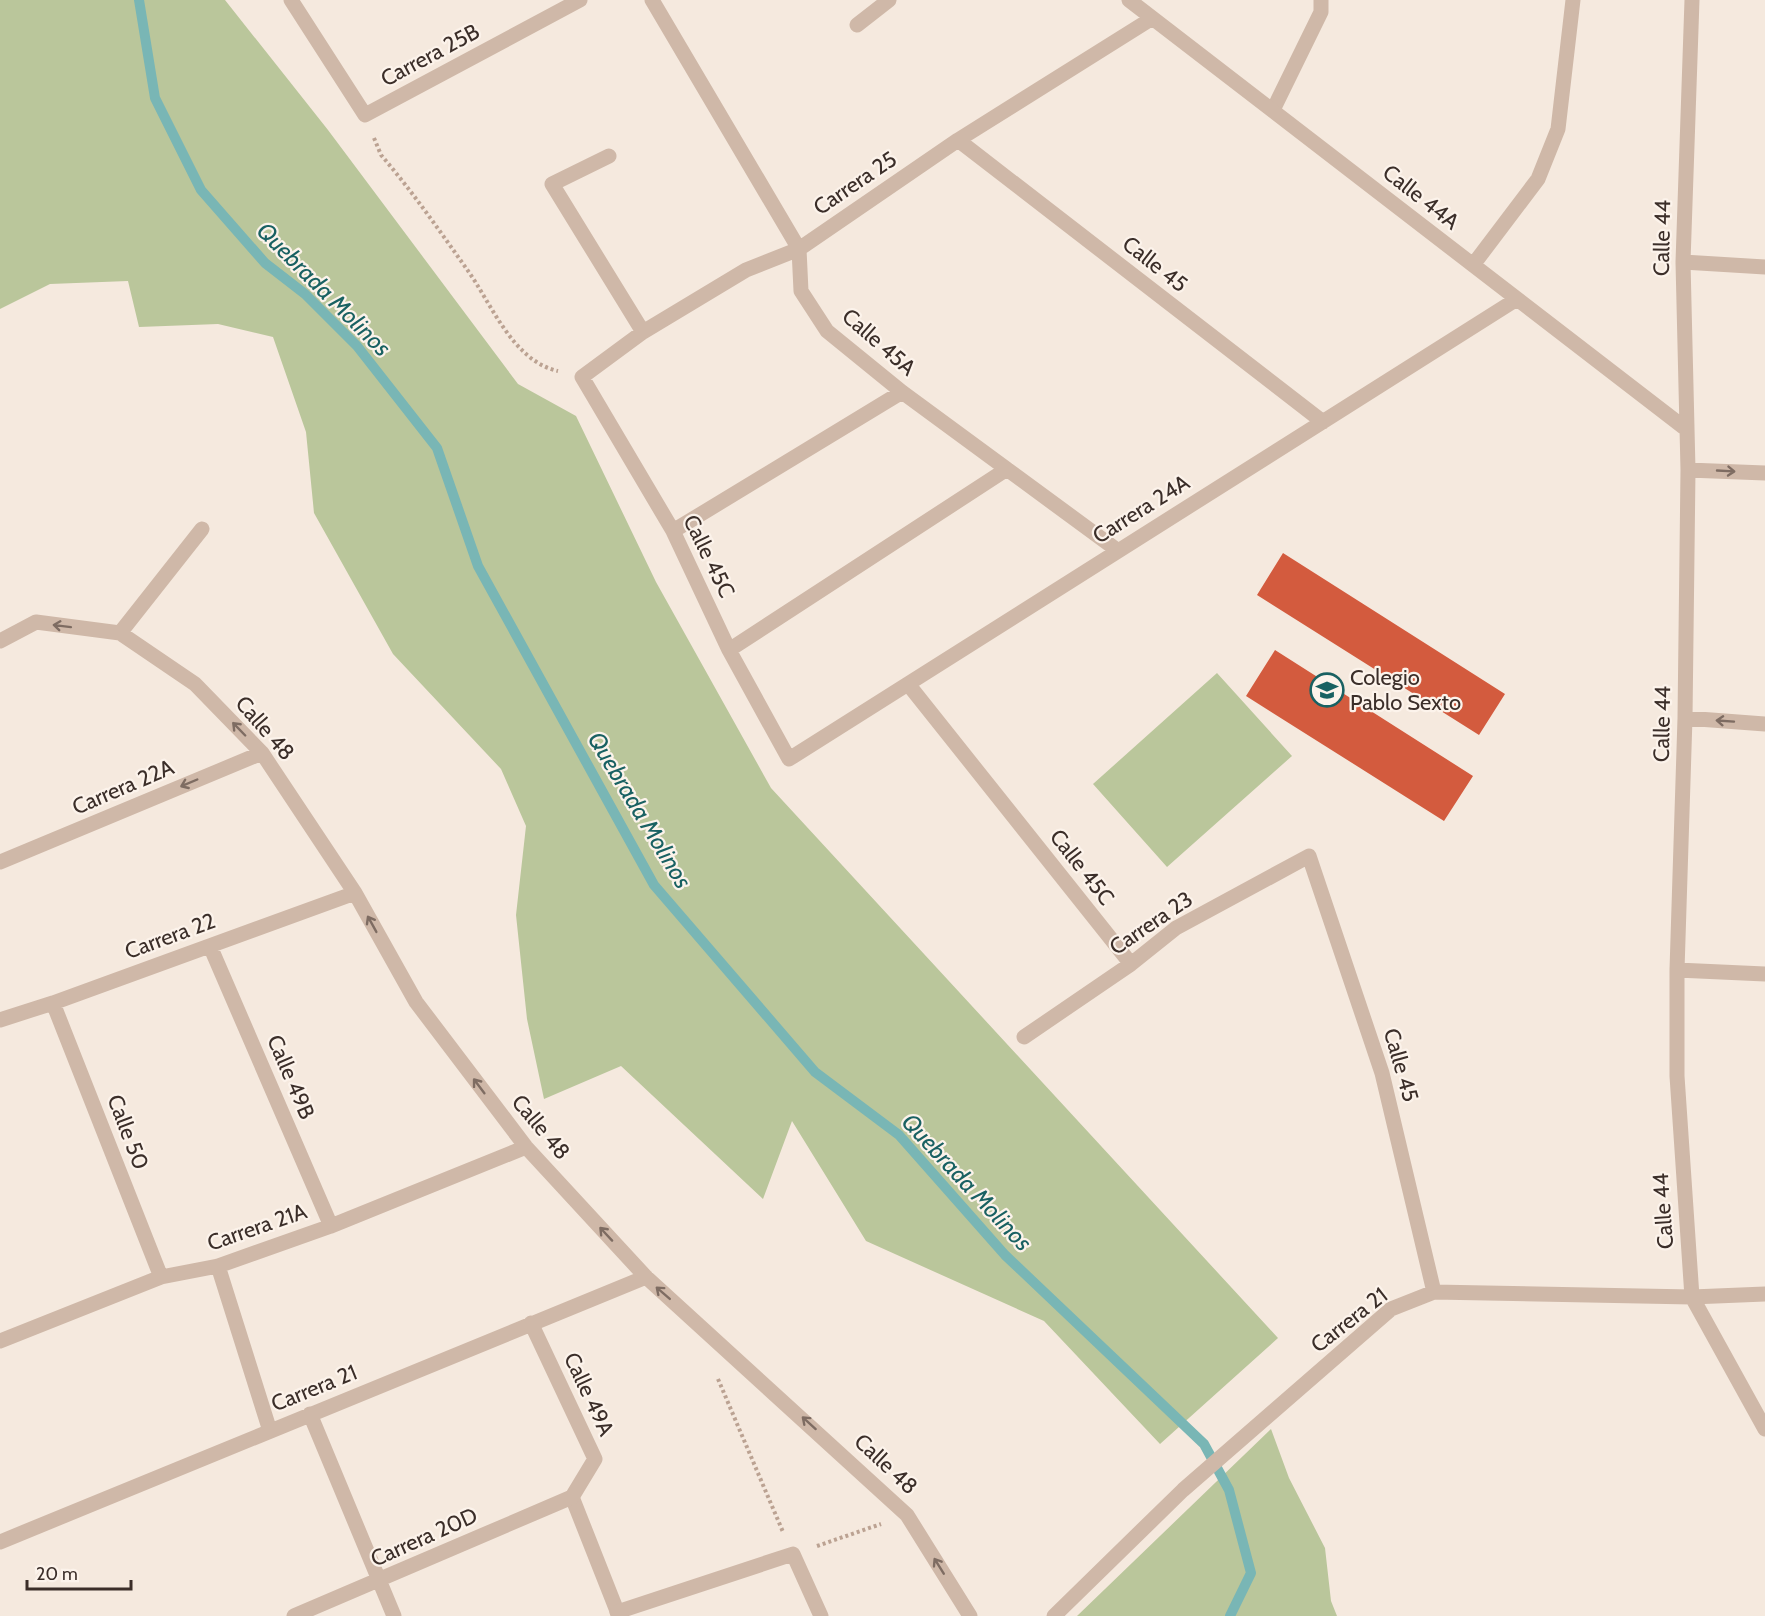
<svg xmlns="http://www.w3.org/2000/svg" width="1765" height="1616" font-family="Cabin,sans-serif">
<rect width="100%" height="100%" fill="#f5e9de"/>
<!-- green -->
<path fill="#bac69b" d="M0,0H225L328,130L518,384L576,416L656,582L771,788L1278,1338L1160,1444L1044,1321L866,1241L792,1121L763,1199L621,1066L544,1099L527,1019L516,915L526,826L501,769L393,654L314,513L306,432L273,337L218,324L139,327L128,281L50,284L0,309Z
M1217,673L1292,756L1167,867L1093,784Z
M1271,1429L1289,1478L1325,1548L1331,1601L1337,1616H1077Z"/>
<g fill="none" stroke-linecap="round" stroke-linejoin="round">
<!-- stream -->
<path stroke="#79b6b5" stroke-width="10" d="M139,0L155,98L201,190L265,263L305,294L357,346L437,448L478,566L654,885L815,1072L899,1135L1005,1255L1204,1444L1229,1490L1251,1573L1230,1616"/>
</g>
<!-- building -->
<path fill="#d35b3e" d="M1283,553L1505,694L1479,735L1257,595Z
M1275,650L1473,776L1444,821L1246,696Z"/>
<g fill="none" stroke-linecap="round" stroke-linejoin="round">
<!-- path -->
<path stroke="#bba292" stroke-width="4" stroke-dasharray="3 3" stroke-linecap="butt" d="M374,138L381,155C412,191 439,230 466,268C491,302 512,361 558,371
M718,1379L783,1532
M817,1546L881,1524"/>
<!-- service -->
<path stroke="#cfb8a8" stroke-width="15" d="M1273,110L1321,12V0
M572,1497L619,1616"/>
<!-- minor -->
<path stroke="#cfb8a8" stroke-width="15" d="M291,0L365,115L580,0
M652,0L799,249L801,291L827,331L902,392L1117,550
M1129,0L1686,429
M1692,0L1683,262L1688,470L1685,718L1677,970V1076L1692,1297L1765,1429
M1151,19L958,140L799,249L746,270L643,332L582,377L673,531L729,650L789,759L1517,299
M857,25L889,0
M958,140L1323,422
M609,156L552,184L643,332
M1683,262L1765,267
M1473,265L1538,179L1558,129L1573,0
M1688,470L1765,473
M673,531L902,392
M120,633L202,529
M0,641L36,622L120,633L195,684L262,753L355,893L416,1002L526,1147L646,1277L907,1515L970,1616
M729,650L1007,469
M908,684L1131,964
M1685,718L1765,724
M0,862L262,753
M210,946L331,1226
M1677,970L1765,974
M53,1003L161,1277
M0,1020L53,1003L355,893
M1024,1037L1131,964L1176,928L1309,856L1382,1073L1434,1292
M218,1266L270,1431
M0,1341L161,1277L218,1266L331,1226L526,1147
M310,1414L394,1616
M0,1542L646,1277
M617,1612L793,1554L821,1616
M294,1616L572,1497L595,1459L531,1323
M1054,1616L1183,1490L1391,1309L1434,1292L1692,1297L1765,1294"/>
</g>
<!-- one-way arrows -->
<defs><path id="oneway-shaft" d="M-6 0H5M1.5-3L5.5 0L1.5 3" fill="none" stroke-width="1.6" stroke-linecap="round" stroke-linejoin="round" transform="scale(1.5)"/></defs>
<g stroke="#7e6c62">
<use href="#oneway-shaft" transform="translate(1726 471) rotate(3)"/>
<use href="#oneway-shaft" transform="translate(62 626) rotate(-173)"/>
<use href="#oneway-shaft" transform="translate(1725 721) rotate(-176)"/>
<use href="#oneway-shaft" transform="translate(239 729) rotate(-134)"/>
<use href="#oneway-shaft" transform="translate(189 783) rotate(157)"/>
<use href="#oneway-shaft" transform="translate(372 924) rotate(-119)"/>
<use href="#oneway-shaft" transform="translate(479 1086) rotate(-127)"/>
<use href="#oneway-shaft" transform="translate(606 1234) rotate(-133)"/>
<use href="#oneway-shaft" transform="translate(663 1293) rotate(-139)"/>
<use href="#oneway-shaft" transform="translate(809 1423) rotate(-138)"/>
<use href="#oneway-shaft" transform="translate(939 1566) rotate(-122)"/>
</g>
<!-- icons -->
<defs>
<g id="school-ring" transform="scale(1.725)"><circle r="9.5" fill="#fcf3eb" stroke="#196162" stroke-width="1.5"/><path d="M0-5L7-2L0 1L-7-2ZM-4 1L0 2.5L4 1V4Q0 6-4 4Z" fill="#196162"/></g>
</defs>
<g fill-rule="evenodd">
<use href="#school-ring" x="1327" y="690"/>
</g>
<g text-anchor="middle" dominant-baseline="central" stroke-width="4.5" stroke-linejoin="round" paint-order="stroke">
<!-- street labels -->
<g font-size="22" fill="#3b2e29" stroke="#fcf3eb">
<text transform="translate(430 55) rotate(-28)">Carrera 25B</text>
<text transform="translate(855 183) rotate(-34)">Carrera 25</text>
<text transform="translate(1421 197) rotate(38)">Calle 44A</text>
<text transform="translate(1662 238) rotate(-89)">Calle 44</text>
<text transform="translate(1155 264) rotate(38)">Calle 45</text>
<text transform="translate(879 342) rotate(41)">Calle 45A</text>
<text transform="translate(1141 509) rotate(-32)">Carrera 24A</text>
<text transform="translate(709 556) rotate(64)">Calle 45C</text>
<text transform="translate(1662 724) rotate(-89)">Calle 44</text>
<text transform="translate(265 728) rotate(49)">Calle 48</text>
<text transform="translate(123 787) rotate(-23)">Carrera 22A</text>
<text transform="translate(1082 867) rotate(52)">Calle 45C</text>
<text transform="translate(1151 923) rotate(-34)">Carrera 23</text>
<text transform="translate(170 936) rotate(-20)">Carrera 22</text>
<text transform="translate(1401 1065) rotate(74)">Calle 45</text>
<text transform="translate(291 1077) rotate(67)">Calle 49B</text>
<text transform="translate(541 1127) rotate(50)">Calle 48</text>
<text transform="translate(128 1132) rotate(69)">Calle 50</text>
<text transform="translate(1663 1211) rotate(-94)">Calle 44</text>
<text transform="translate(257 1227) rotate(-19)">Carrera 21A</text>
<text transform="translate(1349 1320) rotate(-38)">Carrera 21</text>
<text transform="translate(314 1388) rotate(-22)">Carrera 21</text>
<text transform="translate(589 1394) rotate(65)">Calle 49A</text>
<text transform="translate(886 1464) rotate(43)">Calle 48</text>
<text transform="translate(424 1537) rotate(-24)">Carrera 20D</text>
</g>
<!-- poi labels -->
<g font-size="22" fill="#3b2e29" stroke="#fcf3eb" text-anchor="start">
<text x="1350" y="677">Colegio<tspan x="1350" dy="25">Pablo Sexto</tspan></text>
</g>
<!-- water labels -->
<g font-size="24" font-style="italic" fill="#196162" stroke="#fcf3eb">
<text transform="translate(324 289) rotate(45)">Quebrada Molinos</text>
<text transform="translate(640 810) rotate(59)">Quebrada Molinos</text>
<text transform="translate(967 1182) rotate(47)">Quebrada Molinos</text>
</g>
</g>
<!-- scale -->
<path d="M27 1580v9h104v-9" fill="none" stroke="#3b2e29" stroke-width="3"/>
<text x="36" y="1580" font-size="18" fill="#3b2e29" stroke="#fcf3eb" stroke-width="4.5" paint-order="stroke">20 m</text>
</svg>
